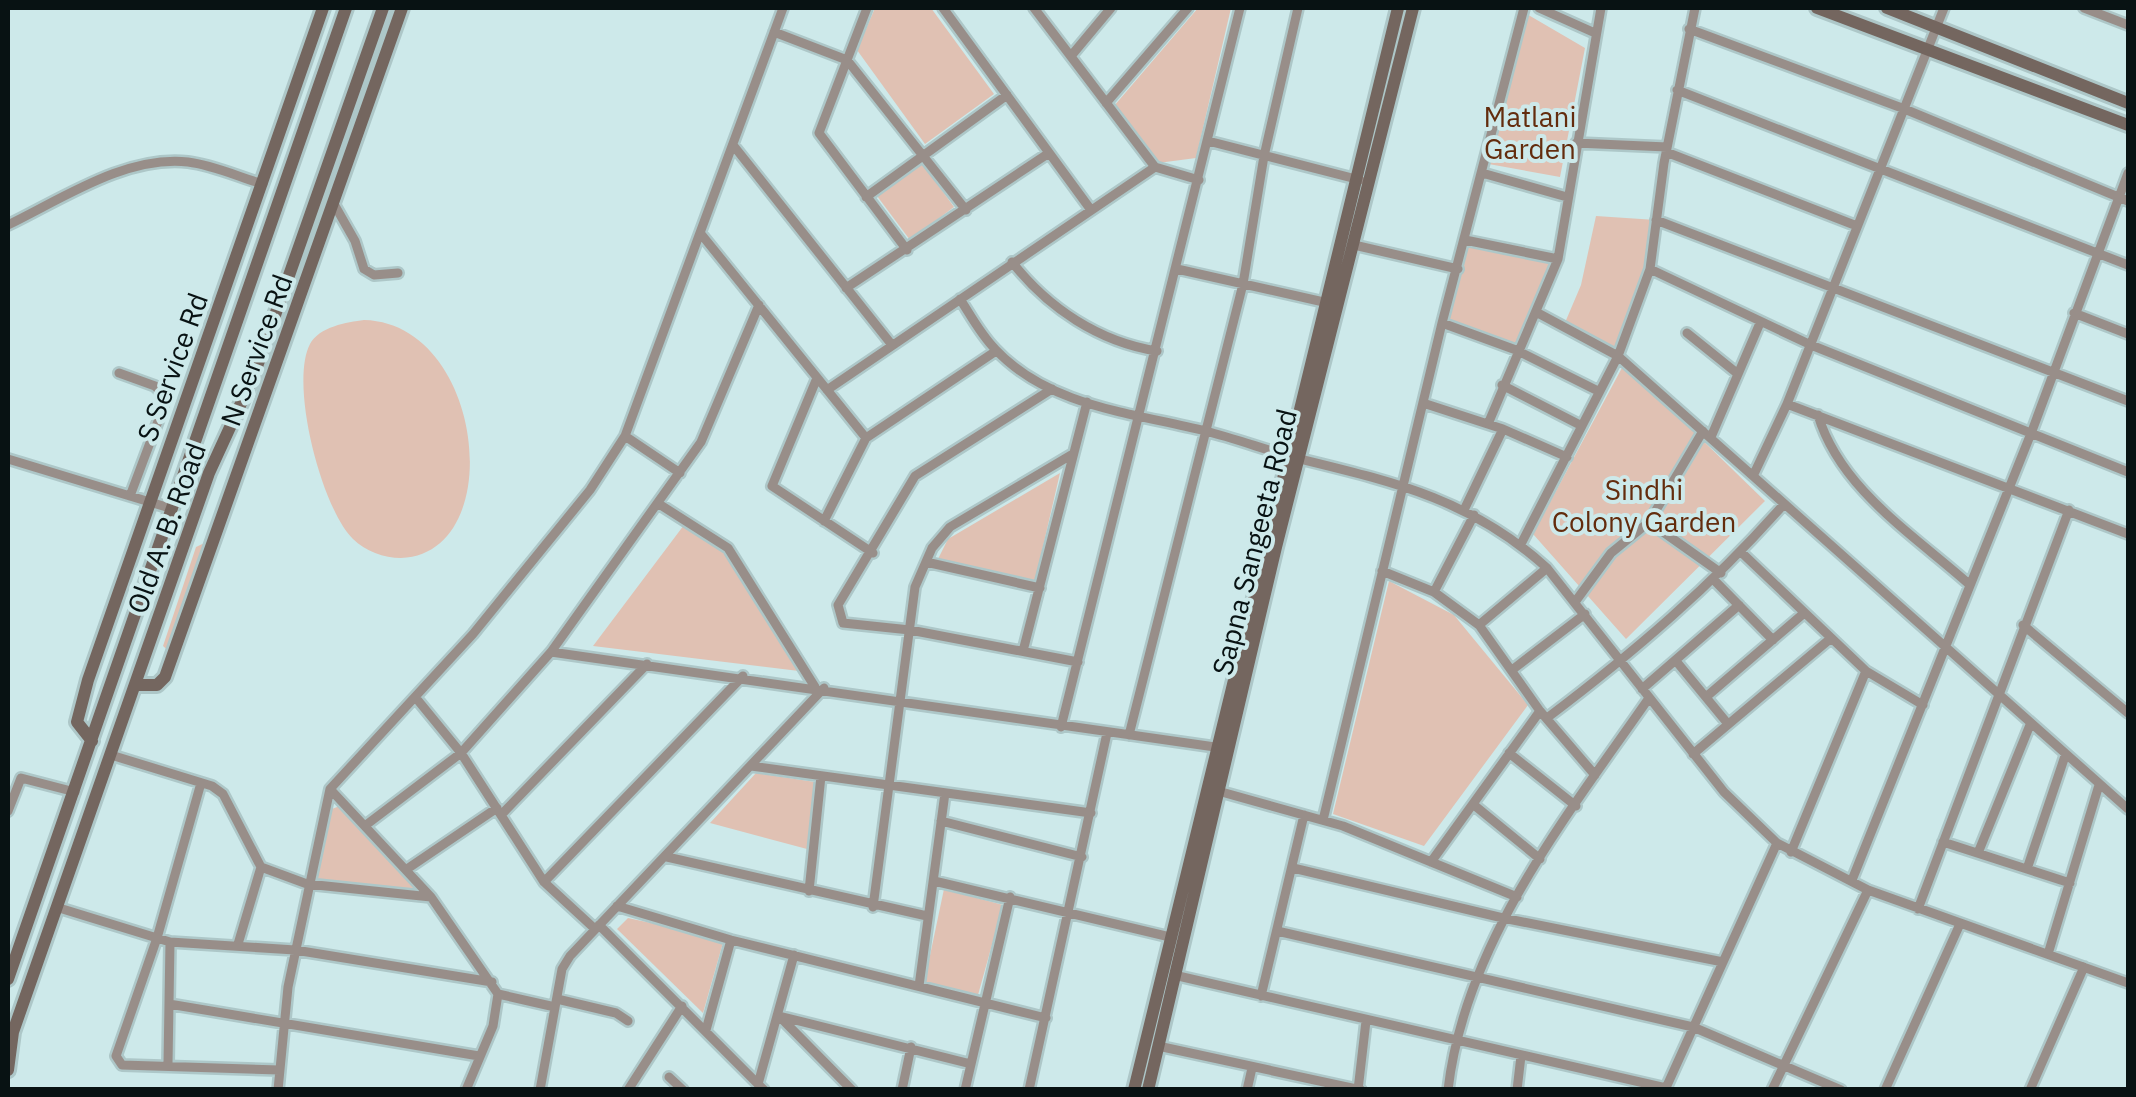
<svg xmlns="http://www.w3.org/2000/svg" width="2136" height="1097" font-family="'IBM Plex Sans',sans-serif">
<rect width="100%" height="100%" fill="#cde9ea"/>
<!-- green -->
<path fill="#e0c1b3" d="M875,8H931L994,94L925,144L857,50Z
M1198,8H1231L1196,158L1158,163L1114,106Z
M1525,13L1585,48L1560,177L1483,163Z
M922,163L954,207L910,240L877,196Z
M1596,216L1656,220L1650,269L1618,356L1564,325L1581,285Z
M1465,240L1558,259L1516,350L1442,323Z
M364,320C485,323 509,554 401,558C384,558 365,551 353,539C322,509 289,384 310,344C319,327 347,322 364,320Z
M1624,364L1765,501L1626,639L1533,534Z
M1060,473L1035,581L938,559L948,539Z
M684,525L725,548L799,671L593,646Z
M215,538L173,655L163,646L196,547Z
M1389,581L1454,615L1528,705L1424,846L1333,814Z
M756,773L815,782L807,849L710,823Z
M345,804L431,897L307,884L324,812Z
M944,889L1003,905L978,995L924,984Z
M628,918L724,939L703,1013L617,929Z"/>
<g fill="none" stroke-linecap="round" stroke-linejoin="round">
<!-- street casing -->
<g stroke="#adc7c8" stroke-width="14">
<path id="street" d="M867,8L819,133L907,250
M943,8L1091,210
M1034,8L1155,167L1199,180
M1539,8L1595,33
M2084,8L2128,25
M1689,29L1902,108L2128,201
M774,32L847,60L966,210
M1071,56L1111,8
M1677,90L2128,265
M1106,103L1188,8
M1208,141L1360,180
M1576,143L1667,147
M733,145L892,345
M1666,152L1857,226
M1482,173L1567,197
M866,197L1007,95
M334,204L355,241L364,269L374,275L398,273
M1656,220L2128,401
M8,225C62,199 126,155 188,162C213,165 239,177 263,184
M701,234L866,438
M1465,240L1558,259
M1354,245L1458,269
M1012,262C1048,308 1099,342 1157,351
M1177,269L1328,303
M1650,269L1811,345L2128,472
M846,288L1049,153
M960,299C971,316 981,335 995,349C1049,407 1134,413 1205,431C1234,438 1263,449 1292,457C1390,481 1470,498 1547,568L1724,792L1777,843L1868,890L2128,983
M1536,312L1618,356L2128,809
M2074,313L2128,334
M1442,323L1516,350L1598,391
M1687,333L1738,374
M119,373L155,386L163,394V408L130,496
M817,378L772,486L873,553
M1502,385L1582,426
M1052,389L915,476L838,605L843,623L910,630L1078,662
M827,390L1155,167
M1423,403L1503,429L1567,457
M1787,404L2128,534
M1818,415C1840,489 1914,535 1970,585
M1488,424L1558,259L1601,8
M625,436L680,473
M1711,437L1760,323
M8,459L173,509
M1753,476L1787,404L1944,8
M659,504L728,548L815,687
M1464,510L1503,429
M824,521L866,438L996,351
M1649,522L1721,573
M1521,544L1618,356L1650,269L1664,163L1695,8
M1741,552L1866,671L1923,705
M926,562L1040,588
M1382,571L1434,592L1479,625L1540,711L1595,775
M1714,580L1773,640
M1434,592L1474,515
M1575,602L1611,553L1649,522L1703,431
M1479,625L1547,568
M2023,625L2128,713
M1023,651L1087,402
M551,652L1222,748
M1676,661L1728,724
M1512,670L1585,614
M1642,689L1739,605
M1706,697L1803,614
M416,698L461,753L544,882L595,929
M1547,718C1633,653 1713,585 1784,504
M1061,727L1240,8
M1129,735L1243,284L1264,156L1298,8
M1509,753L1576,806
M1693,754L1830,639
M111,755L212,786L223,794L261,867L307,884L431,897
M751,766L1091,813
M201,783L157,938L116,1056L122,1065L279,1070
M330,789L431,897L498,994L493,1026L466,1090
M1218,791L1343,826L1517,897
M1474,805L1540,859
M8,811L21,778L75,792
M501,815L647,664
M1323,820L1442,323L1524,8
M941,821L1082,857
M366,825L461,753L551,652L701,442L759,305
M1943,842L2070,883
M1791,852L1866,671
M1978,853L2030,725
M667,857L927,916
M1431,862L1540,711
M1293,868L1503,918L1723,962
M407,869L497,808
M2027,869L2065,756
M1852,880L2032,431L2128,173
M934,881L1170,937
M544,882L743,676
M809,891L821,776
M617,906L731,940L1046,1018
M56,907L170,942L295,950L492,982
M873,907L915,587L932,548L950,527L1071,455
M1918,909L2069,510
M599,925L764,1090
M1277,931L1693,1027L1841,1090
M238,944L261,867
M2048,954L2099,785
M1174,975L1666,1088
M919,986L945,793
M498,994L555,1007
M1261,996L1304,815
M557,999L616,1013L628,1021
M169,1004L479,1056
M779,1016L971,1064
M780,1017L852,1090
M706,1030L731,940
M1158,1046L1361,1090
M168,1064L170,942
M669,1077L683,1090
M758,1084L794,955
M278,1090L288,987L330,789L473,634L590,490L625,436L783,8
M540,1090L562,969L570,956L824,688
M628,1090L682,1006
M902,1090L911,1047
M965,1090L1010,897
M1029,1090L1107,733
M1247,1090L1252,1068
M1358,1090L1366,1021
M1448,1090C1465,942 1567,816 1649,698
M1517,1090L1521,1056
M1665,1090L1777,843
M1772,1090L1868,890
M1885,1090L1960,924
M2030,1090L2084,967"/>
</g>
<!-- secondary casing -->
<g stroke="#adc7c8" stroke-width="18">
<path id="secondary" d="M1817,8L2128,125
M1887,8L2128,103
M135,685H157L165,677L402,8
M92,741L77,722L88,680L323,8
M8,979L346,8
M8,1070L13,1032L209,473L254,375L383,8
M1134,1090L1398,8
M1148,1090L1276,547L1413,8"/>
</g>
<!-- street -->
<use href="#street" stroke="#988e89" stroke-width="9"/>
<!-- secondary -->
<use href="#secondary" stroke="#74665f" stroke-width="12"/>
</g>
<g text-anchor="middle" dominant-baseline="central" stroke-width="8" stroke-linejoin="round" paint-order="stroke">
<!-- park labels -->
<g font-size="28" fill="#632c0d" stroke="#cde9ea">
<text x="1530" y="116">Matlani<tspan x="1530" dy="32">Garden</tspan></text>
<text x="1644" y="489">Sindhi<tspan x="1644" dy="32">Colony Garden</tspan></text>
</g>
<!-- street labels -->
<g font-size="28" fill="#081213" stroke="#cde9ea">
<text transform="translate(256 350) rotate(-70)">N Service Rd</text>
<text transform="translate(172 367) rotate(-70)">S Service Rd</text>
<text transform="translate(166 528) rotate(-70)">Old A. B. Road</text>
<text transform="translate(1254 542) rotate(-76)">Sapna Sangeeta Road</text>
</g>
</g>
<!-- border -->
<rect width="2136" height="1097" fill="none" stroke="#081213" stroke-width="20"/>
</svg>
